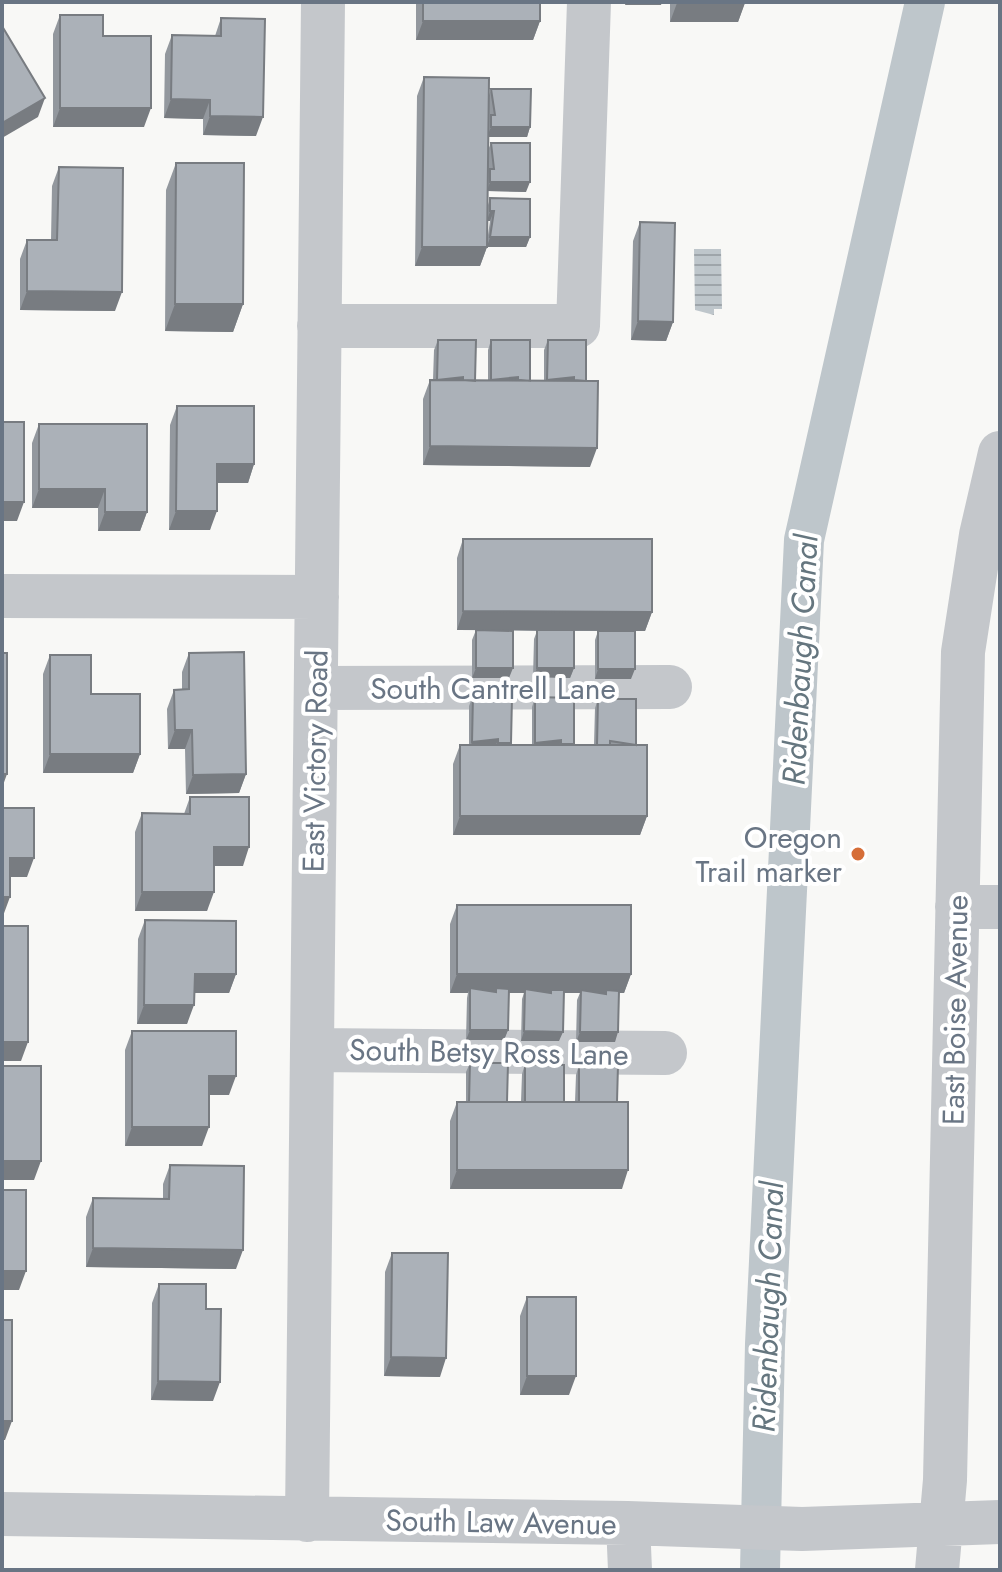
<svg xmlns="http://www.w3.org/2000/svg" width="1002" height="1572" font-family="Jost,sans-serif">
<defs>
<pattern id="water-rules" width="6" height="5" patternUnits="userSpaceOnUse" patternTransform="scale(2)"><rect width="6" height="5" fill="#bec6cb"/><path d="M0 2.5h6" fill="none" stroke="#9ea5aa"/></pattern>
</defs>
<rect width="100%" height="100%" fill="#f8f8f6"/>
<!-- water -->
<path fill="url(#water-rules)" d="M694,249H721L722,309H714V315L695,310Z"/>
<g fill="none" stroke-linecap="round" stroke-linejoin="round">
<!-- canal -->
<path stroke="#bec6cb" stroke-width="40" d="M760,1570L765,1344L804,540L925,2"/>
<!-- minor -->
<path stroke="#c4c7cb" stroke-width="44" d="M319,326H578L589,2
M2,596L317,597
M316,688L670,687
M957,907H1000
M312,1050L665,1053
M2,1514L628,1523L802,1529L1000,1522
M307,1520L323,2
M628,1523L630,1570
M937,1570L945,1480L963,652L981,535L1000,453"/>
</g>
<!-- wall -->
<path fill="#93989e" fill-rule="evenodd" d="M416,2H540V21L533,40H416Z
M670,2H745L738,22H670Z
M60,15L103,36L144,127H53V34Z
M221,18L256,136L203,135V119L164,118L165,54L172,35L215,36Z
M424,77L489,95L491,89L530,127L527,137H488V150L491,143L526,192L488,191V205L490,198L530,237L526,247H487L480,266H415L417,96ZM488,221H490L487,242Z
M176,163L243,304L233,332L165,331L166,190Z
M59,167L115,311L20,310V259L27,240H51L52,186Z
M640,222L673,322L666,341L631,340L633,241Z
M438,340L475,381H488V350L491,340L530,381H544V350L548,340L585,381L590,467L423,465V399L430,380H433L434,350Z
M177,406L254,464L248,483H217L210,530H169L170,425Z
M39,424L147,512L140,531H98V508H32V443Z
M463,539L652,612L645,631H609L631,679H595V640L598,631H574V668L570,678L533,677L534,639L537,631L503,630L509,678H472V640L476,630H457V558Z
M189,653L246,774L239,793L186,794L185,749H168L167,709L174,690H182V672Z
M50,655L91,694L140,754L133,773H43V674Z
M473,696L510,745H532V707L535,697L573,745H594L595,708L598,699L636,745L647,816L640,835H453V764L460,745H469V706Z
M190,797L243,866H214L207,911H135V832L142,813L184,814Z
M457,905L631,974L624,993H619L615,1042H576L577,1000L580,993H564L559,1041H521L522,999L524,993H509L508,1030L504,1040H466L467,998L468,993H450V924Z
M145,920L236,974L229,993H194L187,1024H137L138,939Z
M132,1031L229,1095H209L202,1146H125V1050Z
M470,1063L507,1102H521L522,1074L525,1064L564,1102H575L576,1075L579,1065L617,1102L622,1189H450V1121L457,1102H466V1072Z
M170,1165L236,1269L86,1267V1217L93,1198L163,1199V1184Z
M392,1253L440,1377L384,1376L385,1272Z
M159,1284L206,1309L213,1401L151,1400L152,1303Z
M527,1297L569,1395H520V1316Z"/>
<!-- shaded-wall -->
<path fill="#787c81" d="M626,2H662L661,5H625Z
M677,3H745L738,22H670Z
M423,21H540L533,40H416Z
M45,98L38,117L2,138V123Z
M171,99L210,100L203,119L164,118Z
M60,108H151L144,127H53Z
M210,116L263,117L256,136L203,135Z
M491,127H530L527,137H487Z
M490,182H530L526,192L487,191Z
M490,211H494L490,221H487Z
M490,237H530L526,247H487Z
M422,247H487L480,266H415Z
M27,291L122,292L115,311L20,310Z
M175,304H243L233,332L165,331Z
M638,321L673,322L666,341L631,340Z
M463,377L460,387L437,380Z
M518,377L514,387L491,380Z
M574,377L570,387L544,390L547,380Z
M430,446L597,448L590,467L423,465Z
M217,464H254L248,483H210Z
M39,489H105L98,508H32Z
M2,502H24L17,521H2Z
M176,511H217L210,530H169Z
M105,512H147L140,531H98Z
M463,611L652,612L645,631L457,630Z
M476,668H513L509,678H472Z
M537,668H574L570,678L533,677Z
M598,669H635L631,679H595Z
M175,730H192L185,749H168Z
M498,739L495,749L468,752L472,742Z
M561,740L558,750L532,753L535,743Z
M50,754H140L133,773H43Z
M2,774H7L2,788Z
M246,774L239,793L186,794L193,775Z
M460,816H647L640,835H453Z
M214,847H249L243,866H207Z
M10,858H34L27,877H3Z
M142,892H214L207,911H135Z
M2,897H10L3,916H2Z
M195,974H236L229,993H188Z
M457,974H631L624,993H551V990L550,993L525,989L524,993H496V988L495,993L470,988L468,993H450Z
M144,1005H194L187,1024H137Z
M470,1030H508L504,1040H466Z
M524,1031L563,1032L559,1041H521Z
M580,1032H618L615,1042H576Z
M2,1042H28L21,1061H2Z
M209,1076H236L229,1095H202Z
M132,1127H209L202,1146H125Z
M2,1161H41L34,1180H2Z
M457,1170H628L622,1189H450Z
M93,1248L243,1250L236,1269L86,1267Z
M2,1271H26L19,1290H2Z
M391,1357L446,1358L440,1377L384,1376Z
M527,1376H576L569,1395H520Z
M158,1381L220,1382L213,1401L151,1400Z
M2,1421H12L5,1440H2Z"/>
<!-- building -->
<path fill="#abb1b8" stroke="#787c81" stroke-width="2" d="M423,2H540V21H423Z
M677,2H745V3H677Z
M60,15H103V36H151V108H60Z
M221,18L265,19L263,117L210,116V100L171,99L172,35L221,36Z
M2,26L45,98L2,123Z
M424,77L489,78L487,247H422Z
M491,89H531L530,127H491V115H495Z
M491,143H530V182H490V169H494Z
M176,163H244L243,304H175Z
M59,167L123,168L122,292L27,291V240H57Z
M490,198L530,199V237H490L494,211H490Z
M640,222L675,223L673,322L638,321Z
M438,340H476L475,381L463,380V377L437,380Z
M491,340H530V381L518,380V377L491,380Z
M548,340H586V381L574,380V377L547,380Z
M430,380L598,381L597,448L430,446Z
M177,406H254V464H217V511H176Z
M2,422H24V502H2Z
M39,424H147V512H105V489H39Z
M463,539H652V612L463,611Z
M476,630L513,631V668H476Z
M537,630H574V668H537Z
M598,631H635V669H598Z
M244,652L246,774L193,775L192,730H175L174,690L189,689V653Z
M2,653H7V774H2Z
M50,655H91V694H140V754H50Z
M473,696L512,697L511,743H498V739L472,742Z
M535,697L574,698V744H561V740L535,743Z
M598,699H636V745L610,741V745H597Z
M460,745H647V816H460Z
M190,797H249V847H214V892H142V813L190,814Z
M2,808H34V858H10V897H2Z
M457,905H631V974H457Z
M145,920L236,921V974H195L194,1005H144Z
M2,926H28V1042H2Z
M470,988L496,992V988L509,989L508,1030H470Z
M525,989L551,993V990H564L563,1032L524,1031Z
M581,990L606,994V990L619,991L618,1032H580Z
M132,1031H236V1076H209V1127H132Z
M470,1063H508L507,1102H469Z
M525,1064L564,1065V1102H525Z
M579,1065H618L617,1102H579Z
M2,1066H41V1161H2Z
M457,1102H628V1170H457Z
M170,1165L244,1166L243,1250L93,1248V1198L169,1199Z
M2,1190H26V1271H2Z
M392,1253H448L446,1358L391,1357Z
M159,1284H206V1309H221L220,1382L158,1381Z
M527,1297H576V1376H527Z
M2,1320H12V1421H2Z"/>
<!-- markers -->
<circle fill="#d66e38" stroke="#fff" stroke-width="3" cx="858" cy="854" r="8"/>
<g text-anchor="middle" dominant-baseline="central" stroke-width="8" stroke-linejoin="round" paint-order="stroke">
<!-- street labels -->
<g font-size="30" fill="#697584" stroke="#fff">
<text x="493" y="688">South Cantrell Lane</text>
<text transform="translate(315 761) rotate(-89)">East Victory Road</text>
<text transform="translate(955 1010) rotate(-89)">East Boise Avenue</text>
<text transform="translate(489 1052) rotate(1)">South Betsy Ross Lane</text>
<text transform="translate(501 1522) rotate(1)">South Law Avenue</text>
</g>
<!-- poi labels -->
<g font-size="30" fill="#697584" stroke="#fff" text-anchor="end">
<text x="842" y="837">Oregon<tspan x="842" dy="34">Trail marker</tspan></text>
</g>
<!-- water labels -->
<g font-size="32" font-style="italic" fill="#65767f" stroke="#fff">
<text transform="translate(800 660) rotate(-87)">Ridenbaugh Canal</text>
<text transform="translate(768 1307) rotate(-88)">Ridenbaugh Canal</text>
</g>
</g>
<!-- border -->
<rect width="1002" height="1572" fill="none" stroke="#697584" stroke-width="8"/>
</svg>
